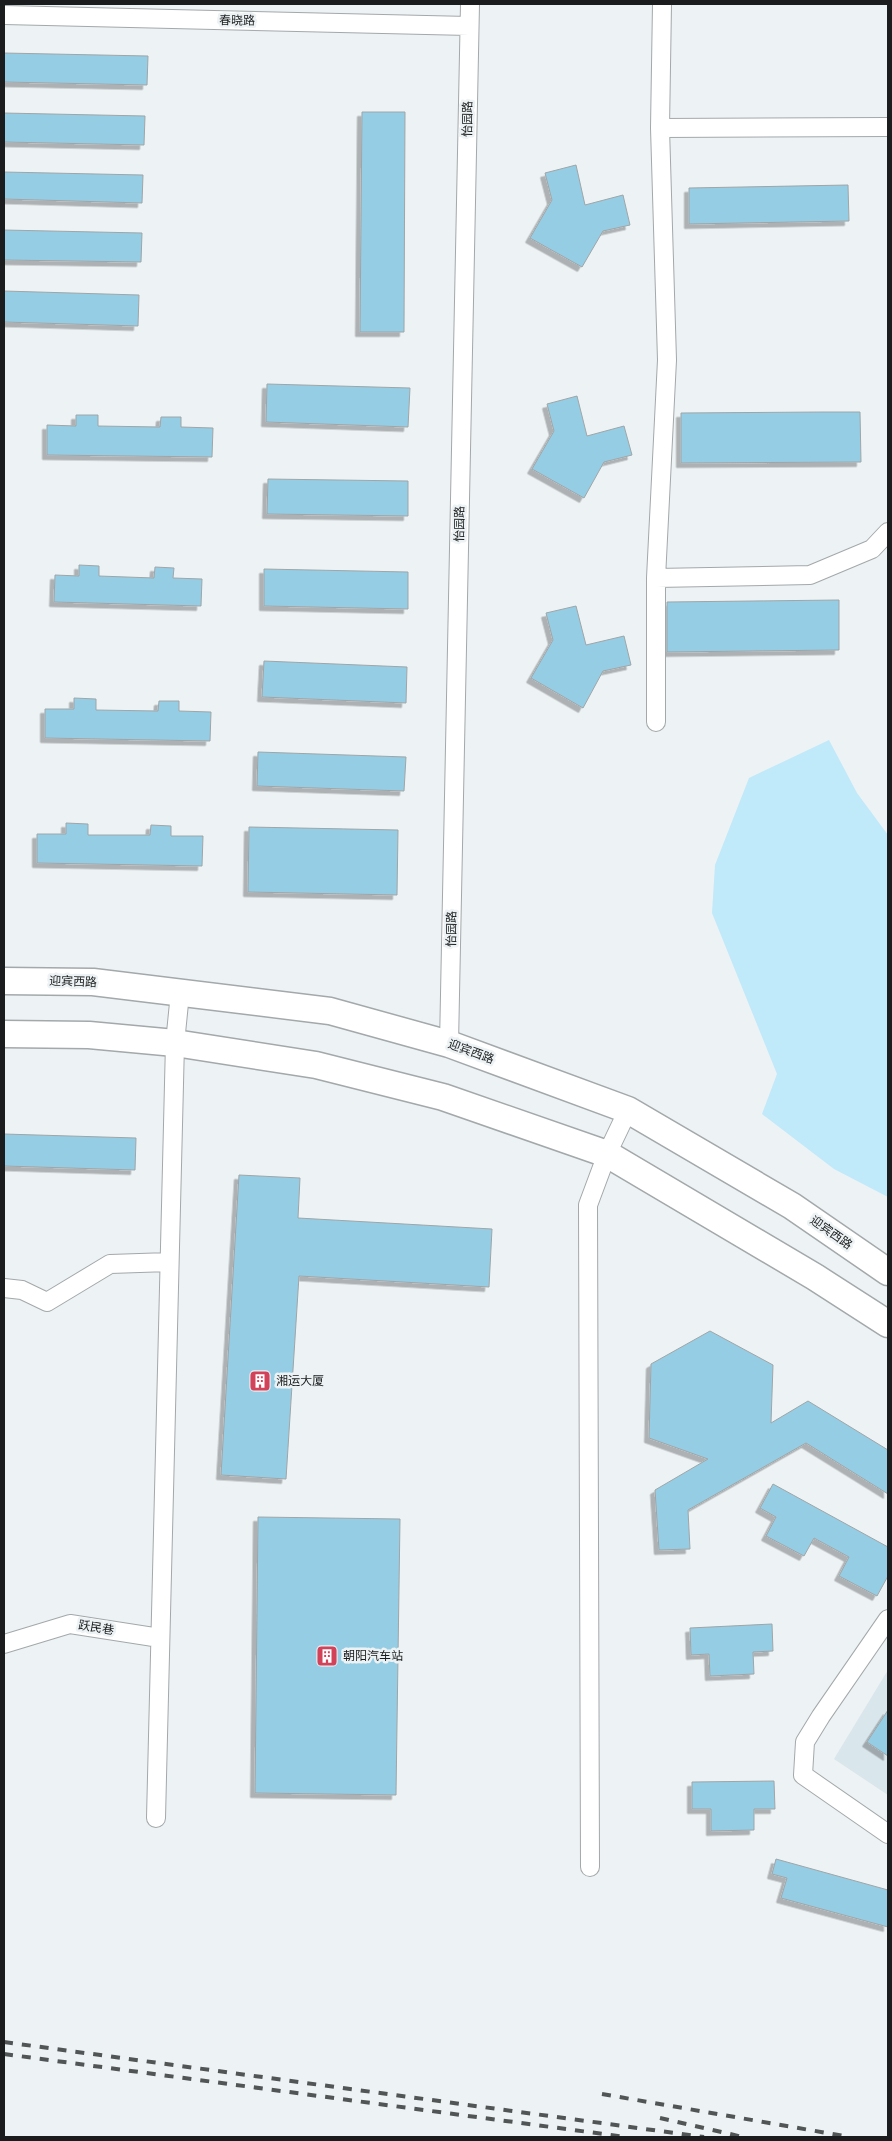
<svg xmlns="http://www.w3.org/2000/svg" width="892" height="2141" font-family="'Source Sans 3','Noto Sans SC',sans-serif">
<defs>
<filter id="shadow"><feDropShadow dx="-4.5" dy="4.5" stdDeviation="0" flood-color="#0004"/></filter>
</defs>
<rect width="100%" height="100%" fill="#edf2f4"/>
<!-- built -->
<path fill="#d9e6ec" d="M888,1670V1795L834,1759Z"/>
<!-- green -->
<path fill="#c0e9fa" d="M829,740L857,793L888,835V1197L834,1169L762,1114L777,1074L712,913L715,865L749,778Z"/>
<!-- building -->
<path fill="#95cde4" stroke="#a0a5a7" filter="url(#shadow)" d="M4,53L148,56L147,85L4,82Z
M362,112H405L404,332H360Z
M4,113L145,116L144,145L4,142Z
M576,165L585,205L623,195L630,225L603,231L582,267L530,238L552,200L545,173Z
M4,172L143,175L142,203L4,199Z
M848,185L849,221L689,224V188Z
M4,230L142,233L141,262L4,260Z
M4,291L139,295L138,326L4,322Z
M267,384L410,388L408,427L266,422Z
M577,396L587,436L624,426L632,455L604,462L584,498L532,469L554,431L547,404Z
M823,412H860L861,462L681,463V413Z
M76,415H98V426L160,427L161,417H181V427L213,428L212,457L47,455V425L76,426Z
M268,479L408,481V516L267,514Z
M79,565L99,566V576L154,578L155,567L174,568L173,578L202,579L201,606L54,602L55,575L79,576Z
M264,569L408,572V609L264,606Z
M839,600V650L667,652V602Z
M576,606L586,645L624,636L631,665L603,671L583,708L531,678L553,640L546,613Z
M264,661L407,667L406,703L262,697Z
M74,698L96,699V710L158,711L159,701H179V711L211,712L210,741L45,738V709H74Z
M258,752L406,757L404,791L257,786Z
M66,823L88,824V835H150L151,825L171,826V836H203L202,866L37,863V834H66Z
M249,827L398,830L397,895L248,892Z
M4,1134L136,1138L135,1170L4,1166Z
M239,1175L300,1178L298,1218L492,1229L489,1287L299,1276L286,1479L221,1475Z
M710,1331L773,1365L771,1423L808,1401L888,1450V1494L806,1443L688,1510L690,1549L659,1550L655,1490L708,1459L649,1438L651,1364Z
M773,1484L888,1547V1576L877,1596L839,1576L849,1557L814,1538L804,1556L766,1536L776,1517L760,1508Z
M258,1517L400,1519L396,1795L255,1793Z
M772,1624L773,1651L753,1652L754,1674L710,1676L709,1654L691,1655L690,1628Z
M888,1710V1756L867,1742Z
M774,1781L775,1809H754V1830L711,1831V1809H692V1782Z
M776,1859L888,1890V1927L781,1898L787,1878L772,1874Z"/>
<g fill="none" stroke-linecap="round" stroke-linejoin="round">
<!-- minor casing -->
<g stroke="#a3a8aa" stroke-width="20">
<path id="minor" d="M4,15L469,26
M660,128L662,4
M656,578L667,360L660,128L888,127
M656,722V578L810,575L872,549L888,532
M449,1044L470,4
M4,1288L22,1290L47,1302L110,1264L169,1262
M888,1619L821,1716L805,1742L803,1775L888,1834
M4,1644L70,1624L160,1638
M156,1818L175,1043L180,993
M590,1867L588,1205L607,1154L628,1110"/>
</g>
<!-- highway casing -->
<g stroke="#a3a8aa" stroke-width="29">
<path id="highway" d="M4,981L93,982L330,1011L449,1044L628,1110L792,1206L888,1272
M4,1034L89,1035L175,1043L316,1065L443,1097L607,1154L815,1277L888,1324"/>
</g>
<!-- minor -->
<use href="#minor" stroke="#fff" stroke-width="18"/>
<!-- highway -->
<use href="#highway" stroke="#fff" stroke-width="26"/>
<!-- rail -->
<path stroke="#525556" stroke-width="4" stroke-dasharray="9 9" stroke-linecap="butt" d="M4,2042L704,2137
M4,2054L626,2137
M602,2094L850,2137
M660,2118L743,2137"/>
</g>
<!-- icons -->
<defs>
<g id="building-square" transform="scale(1.125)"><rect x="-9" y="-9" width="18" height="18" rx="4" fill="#d24259" stroke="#edf2f4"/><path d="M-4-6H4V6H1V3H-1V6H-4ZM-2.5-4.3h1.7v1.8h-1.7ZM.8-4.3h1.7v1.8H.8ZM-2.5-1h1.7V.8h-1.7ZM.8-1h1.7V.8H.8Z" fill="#fff"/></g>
</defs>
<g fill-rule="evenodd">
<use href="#building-square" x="260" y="1381"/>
<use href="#building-square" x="327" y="1656"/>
</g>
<g text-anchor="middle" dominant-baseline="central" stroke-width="5" stroke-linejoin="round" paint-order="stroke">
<!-- street labels -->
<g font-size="12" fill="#1a1c1d" stroke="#edf2f4">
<text transform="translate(237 21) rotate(1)">春晓路</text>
<text transform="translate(468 119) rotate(-89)">怡园路</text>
<text transform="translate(460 524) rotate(-89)">怡园路</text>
<text transform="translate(452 929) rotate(-89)">怡园路</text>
<text transform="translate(73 982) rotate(2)">迎宾西路</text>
<text transform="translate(471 1052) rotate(20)">迎宾西路</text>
<text transform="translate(831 1233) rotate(35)">迎宾西路</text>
<text transform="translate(96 1628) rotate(9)">跃民巷</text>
</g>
<!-- poi labels -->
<g font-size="12" fill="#1a1c1d" stroke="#edf2f4" text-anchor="start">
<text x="276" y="1381">湘运大厦</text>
<text x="343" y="1656">朝阳汽车站</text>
</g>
</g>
<!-- border -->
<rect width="892" height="2141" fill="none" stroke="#1a1c1d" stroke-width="10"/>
</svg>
